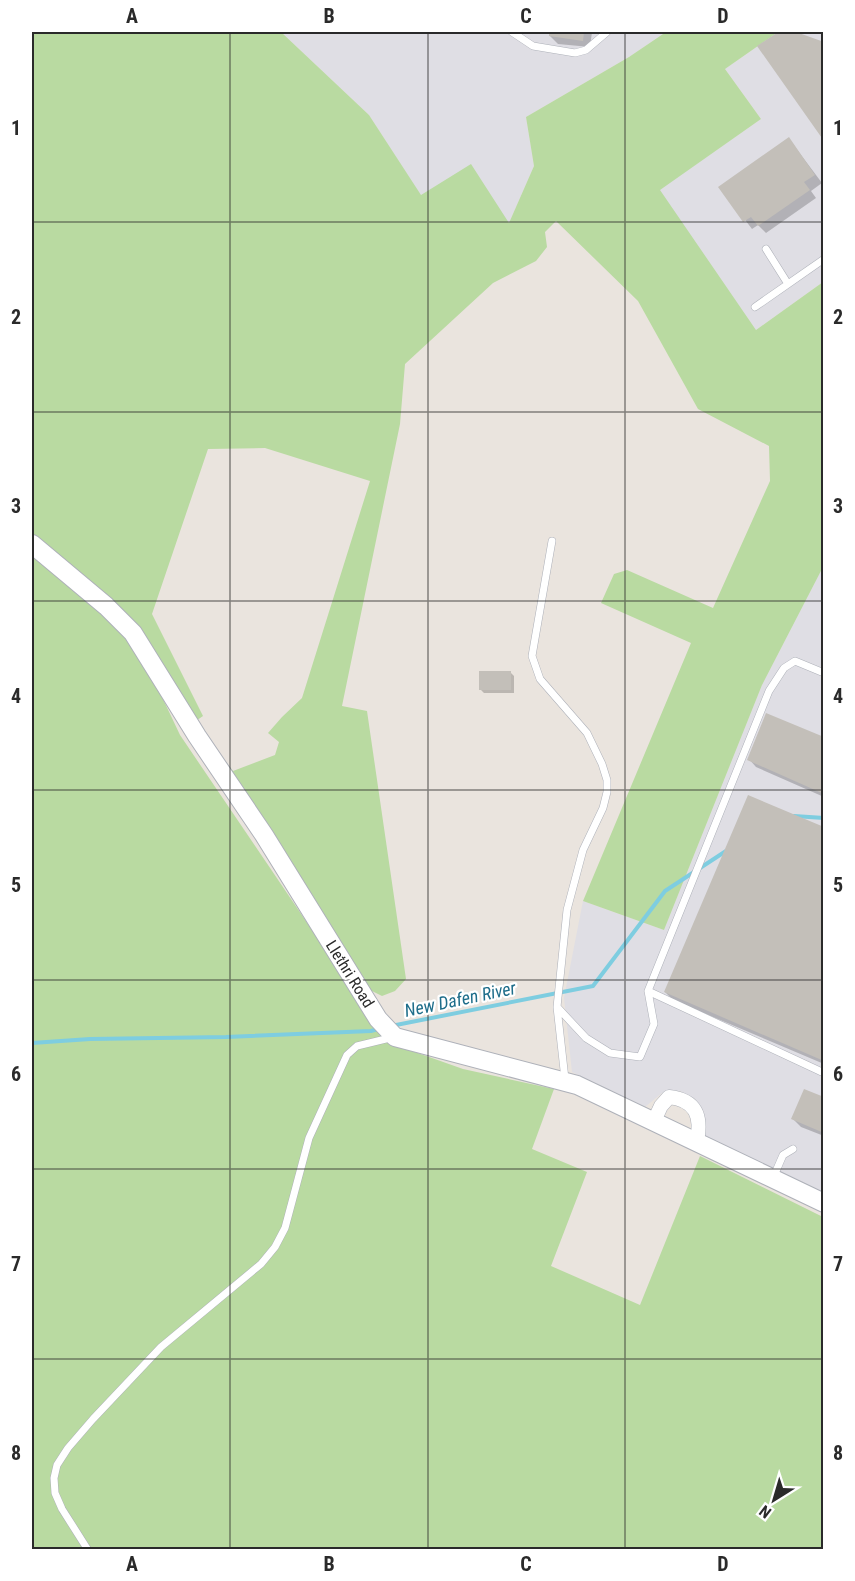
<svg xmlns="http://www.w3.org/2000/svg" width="855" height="1581" font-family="'Roboto Condensed',sans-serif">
<rect width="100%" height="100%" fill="#eae4de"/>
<!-- industrial -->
<path fill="#dfdee4" d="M281,32H666L629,57L526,117L534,166L509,223L421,196L369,115Z
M778,32H823V282L756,330L659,190L761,119L725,69Z
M823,567V1192L704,1136V1115L695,1099L680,1091L662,1093L645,1107L572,1072L564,998L583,901L664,930L762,685Z"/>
<!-- green -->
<path fill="#b9daa1" d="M32,32H281L369,115L421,195L471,164L509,223L534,166L526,117L629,57L666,32H778L725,69L761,119L660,190L756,330L823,282V567L762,685L664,930L583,901L691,643L601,603L614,574L627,570L713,608L770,481L769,446L698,409L638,301L556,221L545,232L547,247L536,261L493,283L405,364L400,424L342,706L367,711L406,979L395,991L382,996L368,989L215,748L233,771L275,755L279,742L268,733L282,717L302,698L370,481L265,448L208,449L152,614L203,716L190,725L133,633L32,544Z
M32,550L101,607L125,636L154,680L180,735L339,970L398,1046L463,1069L554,1089L532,1149L587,1172L551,1266L640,1305L700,1156L823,1217V1549H32Z"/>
<!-- shadow -->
<path fill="#0003" d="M551,32H592L590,47L558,44L550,36Z
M789,139L822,183L811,191L816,198L766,233L758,225L752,229L720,187Z
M510,672L514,676V693H484L481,690Z
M824,739V797L756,767L749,759Z
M824,828V1064L673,1000L665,992Z
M824,1099V1136L801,1127L793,1119Z"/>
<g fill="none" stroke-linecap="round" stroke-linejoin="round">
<!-- stream -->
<path stroke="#7ecde0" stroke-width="4" d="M794,816L824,818
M391,1026L593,986L665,891L726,851
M32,1043L90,1039L226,1037L371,1031L378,1029"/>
</g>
<!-- building -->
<path fill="#c3bfb9" d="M549,32H584L583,41L549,36Z
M778,32H796L824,42V141L757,46Z
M789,137L815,175L804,182L810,190L758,226L751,217L743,222L718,187Z
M479,671H511V690H479Z
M766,713L824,737V794L747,760Z
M748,795L824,827V1061L664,992Z
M804,1089L824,1097V1133L791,1119Z"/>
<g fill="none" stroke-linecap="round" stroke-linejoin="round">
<!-- service casing -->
<g stroke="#aeb1b9" stroke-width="8">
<path id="service" d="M512,32L533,46L575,53L586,50L607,32
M766,249L788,284
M755,307L824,259
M552,541L532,656L540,679L587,733L602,764L607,780V792L603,808L583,850L567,910L557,1007L565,1079
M648,991L824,1073
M558,1008L586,1038L610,1053L640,1057L654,1024L648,991L769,691L784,668L795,661L824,673
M773,1178L783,1155L793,1149
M88,1550L62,1509L55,1493L54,1478L57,1465L68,1448L93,1419L161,1347L261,1264L275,1247L285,1228L309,1138L347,1055L357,1046L394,1037"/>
</g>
<!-- minor casing -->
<g stroke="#aeb1b9" stroke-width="15">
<path id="minor" d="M654,1121L661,1106L669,1097C696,1100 702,1116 697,1141"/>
</g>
<!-- tertiary casing -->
<g stroke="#aeb1b9" stroke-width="20">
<path id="tertiary" d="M32,544L106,606L133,633L197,736L264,835L378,1019L395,1037L577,1085L824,1203"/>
</g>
<!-- service -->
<use href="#service" stroke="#fff" stroke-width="7"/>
<!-- minor -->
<use href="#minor" stroke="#fff" stroke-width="14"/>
<!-- tertiary -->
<use href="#tertiary" stroke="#fff" stroke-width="18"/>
</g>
<!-- grid -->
<path fill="none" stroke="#2a2a2a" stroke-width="1.5" stroke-opacity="0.55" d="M230,32V1550M428,32V1550M625,32V1550M32,222H824M32,412H824M32,601H824M32,790H824M32,980H824M32,1169H824M32,1359H824"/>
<g text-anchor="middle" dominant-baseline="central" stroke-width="4.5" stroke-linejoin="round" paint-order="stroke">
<!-- street labels -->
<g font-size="16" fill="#2a2a2a" stroke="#fff">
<text transform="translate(350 974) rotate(58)">Llethri Road</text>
</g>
<!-- water labels -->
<g font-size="18" font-style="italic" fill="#1e6d8a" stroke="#fff">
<text transform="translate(460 999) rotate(-12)">New Dafen River</text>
</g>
</g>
<!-- border -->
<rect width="855" height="1581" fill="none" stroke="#ffffff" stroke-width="66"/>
<!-- north arrow -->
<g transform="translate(774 1500) rotate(217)" stroke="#ffffff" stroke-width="4.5" paint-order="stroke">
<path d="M0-4.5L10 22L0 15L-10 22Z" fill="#2a2a2a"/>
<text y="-9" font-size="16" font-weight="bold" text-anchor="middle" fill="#2a2a2a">N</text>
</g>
<rect x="33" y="33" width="789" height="1515" fill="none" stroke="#2a2a2a" stroke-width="2"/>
<g font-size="20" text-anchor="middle" font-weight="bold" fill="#2a2a2a">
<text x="132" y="23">A</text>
<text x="329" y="23">B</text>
<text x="526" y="23">C</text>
<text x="723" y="23">D</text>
<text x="16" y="135">1</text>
<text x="838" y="135">1</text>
<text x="16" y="324">2</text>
<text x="838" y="324">2</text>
<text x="16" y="513">3</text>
<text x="838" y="513">3</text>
<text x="16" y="703">4</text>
<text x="838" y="703">4</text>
<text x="16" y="892">5</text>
<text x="838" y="892">5</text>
<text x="16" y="1081">6</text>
<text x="838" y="1081">6</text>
<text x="16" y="1271">7</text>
<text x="838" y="1271">7</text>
<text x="16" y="1460">8</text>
<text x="838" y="1460">8</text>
<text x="132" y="1571">A</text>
<text x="329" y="1571">B</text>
<text x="526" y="1571">C</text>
<text x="723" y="1571">D</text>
</g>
</svg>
